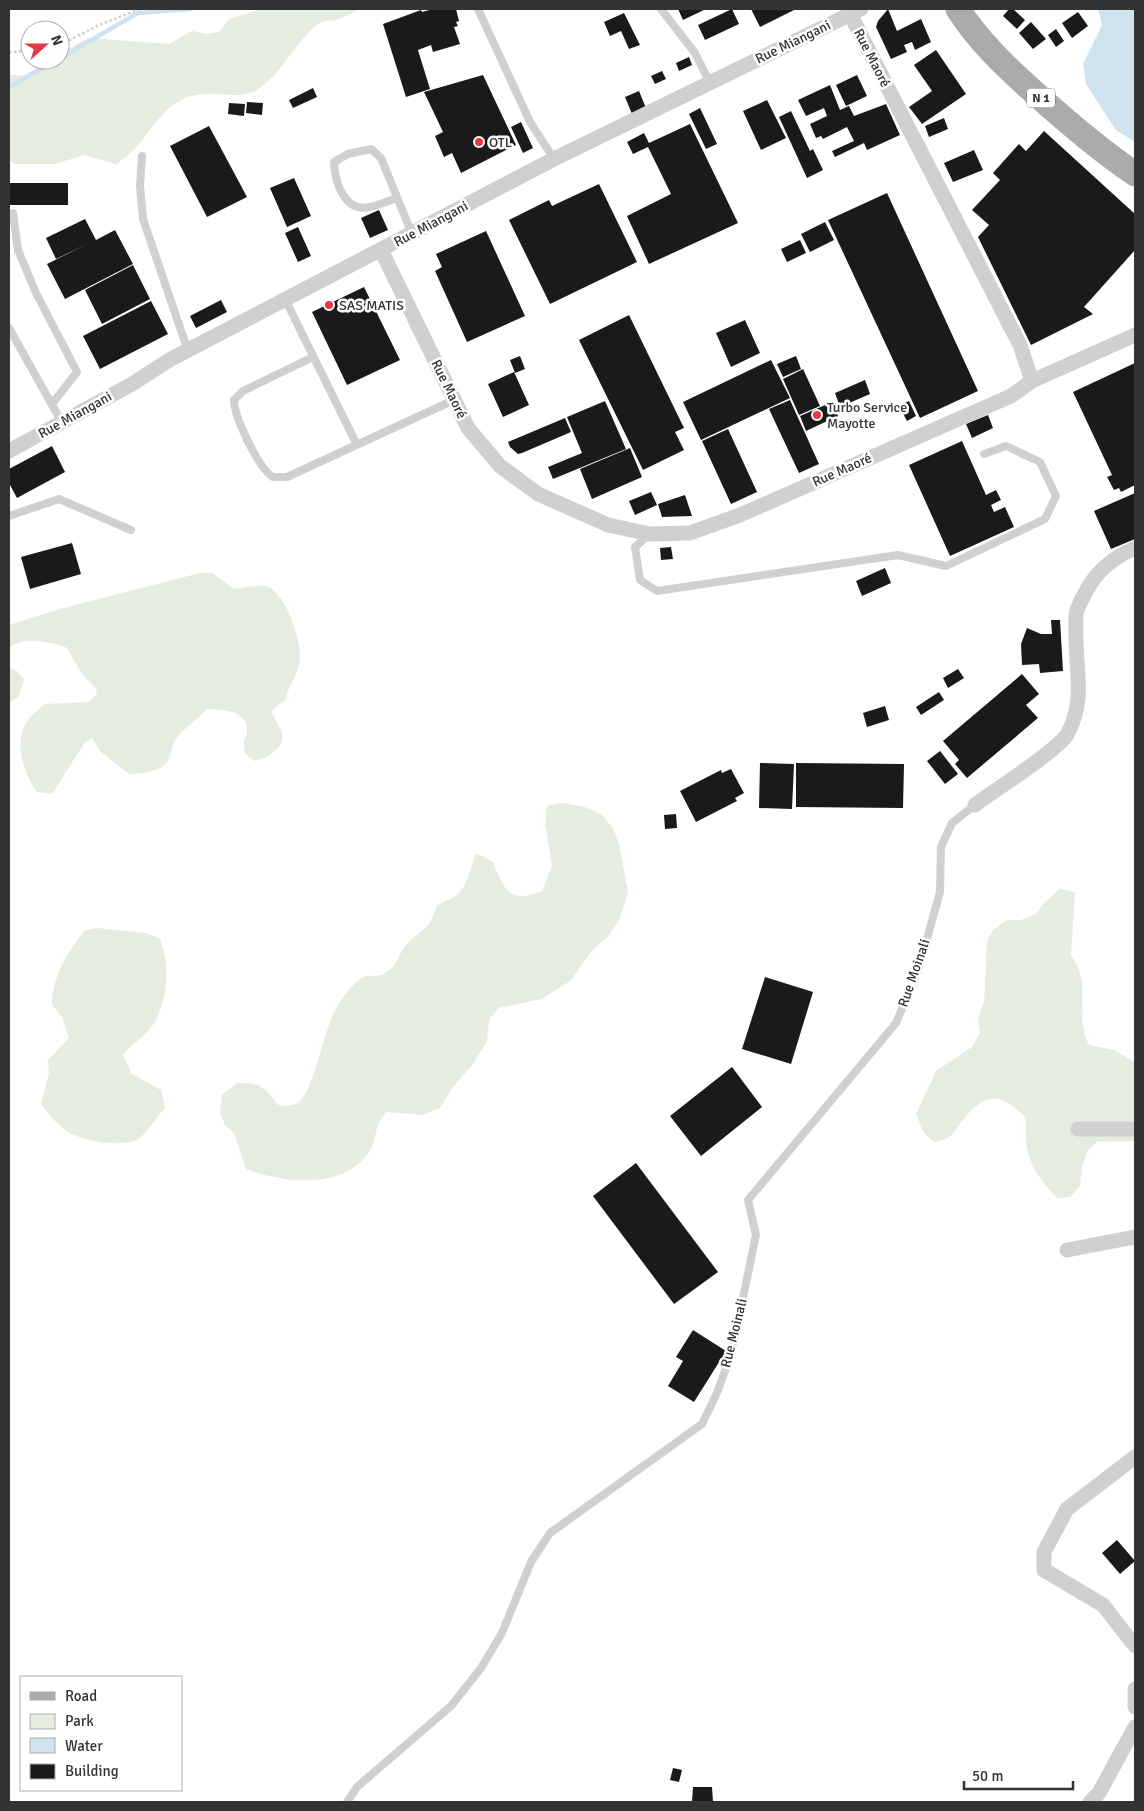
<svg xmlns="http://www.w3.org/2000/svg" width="1144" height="1811" font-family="Signika,sans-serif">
<rect width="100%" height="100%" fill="#fff"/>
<!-- green -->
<path fill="#e6ecdf" d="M262,9H360C353,13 344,17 336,20C330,21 323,20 318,24C295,42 280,77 255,91C237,101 206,87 181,100C153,115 144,148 116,164L84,155L55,164H14L9,160V74C30,78 36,74 51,60H60V53L89,38L169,44L192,31L207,34L219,32L229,19Z
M200,573H212L234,589C244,588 255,585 265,586C285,589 302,642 300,660C298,675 288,685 286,699L271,711C274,719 280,726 282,734C285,748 267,758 255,761L245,754C242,739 246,741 247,731C248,709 221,710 207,709C198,719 187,726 178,736C173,741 172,747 171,753C167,772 144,773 129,774L100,751L92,738L85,742L52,794L37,792C23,772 13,742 28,720C32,714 40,709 45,704L88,702L97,694L95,687L83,675L66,647C50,642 23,636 9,648V625L60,609Z
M9,667L17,671L24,680L18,697L10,702Z
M563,803L585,807L602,815L613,828L619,844L628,892L619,920L610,934L592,951L570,981L542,999L498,1008L489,1020L487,1041L473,1064L452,1088L440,1108L423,1115L386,1112C373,1128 378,1136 370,1150C346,1191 283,1183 246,1169L234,1133L225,1125L220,1114L222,1095L237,1083C261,1083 264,1086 278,1105C286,1106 293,1107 300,1101C314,1088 324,1029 336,1009C341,999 355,979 367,976C373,975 380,977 385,973C399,966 398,953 407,944C424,927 429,931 437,906C443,901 453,899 458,894C468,886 471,865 476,853L493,862C504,890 510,904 542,891L552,865L545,823L547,806Z
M1060,889L1075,892L1071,956C1094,985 1073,1015 1089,1045L1114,1050L1135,1062V1141L1097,1142L1088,1150L1082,1167L1080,1186L1070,1197L1057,1198C1033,1172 1023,1155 1026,1118C1002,1094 987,1090 964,1119C959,1124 955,1133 949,1137C945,1140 939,1141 934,1142L924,1133L916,1114L936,1071L972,1047L980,1033L978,1020L984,1002L987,941L993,930L1007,920H1021L1036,914L1044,903Z
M97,928L146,933L160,939C171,966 168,1000 153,1025C146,1036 132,1043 123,1055L132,1074L161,1090L165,1108C157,1116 148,1131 140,1138C126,1149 82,1141 68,1132C57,1125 49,1114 41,1104L49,1073L48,1060L69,1038L62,1017L52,1005C52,978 67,953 84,931Z"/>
<!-- water -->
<path fill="#cfe2ee" d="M1098,9H1135V142L1116,130L1086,84L1083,64L1102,25Z"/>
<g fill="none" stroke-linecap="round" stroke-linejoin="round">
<!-- stream -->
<path stroke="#cfe2ee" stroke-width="4.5" d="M60,58L138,13L190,9
M9,87L56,60"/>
</g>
<!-- building -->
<path fill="#1a1a1a" d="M433,9H456L459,21L456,22L458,26L454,27L460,44L433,52L431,45L418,50L430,89L406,97L383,24L421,10L422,12Z
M678,9H706L683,20Z
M732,9L739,24L705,40L698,25Z
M751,9H796L760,27Z
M888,9L897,31L921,19L931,42L915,50L912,42L904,45L907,52L891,59L876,27L878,21Z
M1009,9H1013L1025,20L1017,29L1003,16Z
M1078,12L1088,26L1072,38L1062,23Z
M624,13L640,45L629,49L621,31L610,36L604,22Z
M1031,22L1046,39L1033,49L1019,33Z
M1056,29L1064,41L1056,47L1048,35Z
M936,50L966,94L922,124L909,107L932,91L914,65Z
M689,57L692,65L679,71L676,63Z
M662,71L666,79L655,84L651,76Z
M483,75L516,145L461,173L452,153L444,157L435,136L443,132L424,92Z
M857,75L867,96L846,106L836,85Z
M830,85L840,110L849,106L854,116L886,104L900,135L867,150L864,143L835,157L832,151L854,141L847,127L823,139L821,136L816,138L810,124L827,116L824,108L806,116L798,100Z
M313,88L317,97L293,108L289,100Z
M639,91L646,108L632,114L625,97Z
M767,100L786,138L761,150L743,111Z
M247,102L263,103L262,115L246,113Z
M229,103L245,104L244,116L228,114Z
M700,108L717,144L706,149L689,114Z
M791,111L810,151L813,149L823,170L807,178L779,117Z
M944,118L948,129L929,137L925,126Z
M521,122L533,148L523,153L511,127Z
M690,124L738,223L649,264L627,216L671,194L648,147L633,154L627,142L644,133L649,143Z
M209,126L247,197L207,217L170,146Z
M1044,131L1135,214V250L1084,307L1093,314L1031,345L978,237L989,225L972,210L1000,180L993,173L1019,144L1026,151Z
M974,150L983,170L953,182L944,163Z
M294,178L311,216L287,227L270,188Z
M9,183H68V205H9Z
M599,184L637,262L550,304L509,220L549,200L552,206Z
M887,193L978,391L920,418L828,220Z
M379,210L388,230L370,238L361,218Z
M85,219L96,240L115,230L133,264L65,299L47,264L87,244L56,259L46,238Z
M825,222L834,240L810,252L801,234Z
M298,227L311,256L298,262L285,233Z
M486,231L525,316L467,342L435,271L442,267L436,254Z
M800,240L806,253L787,262L781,249Z
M133,265L150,299L102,324L85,290Z
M364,287L400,360L347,385L312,312Z
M221,300L227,312L196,328L190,316Z
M151,301L168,334L100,369L83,336Z
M629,315L684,428L675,432L684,450L643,470L579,340Z
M745,320L760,353L731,367L716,333Z
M520,356L525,369L515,373L510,360Z
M796,356L801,369L783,377L777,364Z
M771,360L790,398L701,440L683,402Z
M1135,363V485L1121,492L1119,488L1114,490L1107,477L1112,475L1073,392Z
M803,369L820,406L799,415L783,379Z
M514,372L529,405L503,417L488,384Z
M865,380L870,394L840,407L835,393Z
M790,400L819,464L799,473L769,409Z
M605,401L626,449L553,479L548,467L582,453L567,417Z
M909,401L916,416L907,421L899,406Z
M832,402L838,416L806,431L800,416Z
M988,415L993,428L972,438L966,424Z
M565,418L571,432L522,453L518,454L510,447L508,442Z
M728,429L757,492L731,504L702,441Z
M962,441L986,495L996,490L1001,500L991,505L994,512L1005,507L1014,527L950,556L909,465Z
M52,446L65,472L17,498L9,483V469Z
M630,448L642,477L592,499L580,469Z
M651,492L657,505L635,515L629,501Z
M1135,493V539L1111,549L1094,511Z
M685,495L692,516L662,517L658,504Z
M72,543L81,574L30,589L21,557Z
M671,547L673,559L661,560L660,548Z
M885,568L891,583L862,596L856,581Z
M1051,620H1060L1063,671L1040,673L1039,664L1022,665L1021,644L1027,628L1041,634H1052Z
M958,669L964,678L948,688L943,678Z
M1022,674L1039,694L1026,705L1038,718L967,778L955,764L959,760L943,741Z
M939,692L944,700L921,715L916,707Z
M885,706L889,720L867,727L863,713Z
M940,751L958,774L945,784L927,761Z
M760,763L794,764L792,809L759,808Z
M796,763L904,764L903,808L796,807Z
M731,769L744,793L735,798L737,801L696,822L680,791L721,770L722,773Z
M676,814L677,828L665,829L664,815Z
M765,977L813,992L791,1064L742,1049Z
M732,1067L762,1107L701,1156L670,1116Z
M636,1163L718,1272L674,1304L593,1196Z
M693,1330L726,1351L694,1402L668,1386L683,1361L676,1357Z
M1117,1540L1135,1561L1120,1574L1102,1553Z
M673,1768L682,1770L679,1782L670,1780Z
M693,1787H712L713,1802H692Z"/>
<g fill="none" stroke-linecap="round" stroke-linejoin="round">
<!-- path -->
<path stroke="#cdcdcd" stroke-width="2.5" stroke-dasharray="2.5 2.5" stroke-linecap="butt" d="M60,45L99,25L140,9
M9,52L30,51"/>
<!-- service -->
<path stroke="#d0d0d0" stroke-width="8" d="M478,9L530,122L554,159
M661,9L695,53L710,83
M142,156L140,185L143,219L188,351
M396,198C388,201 379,205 370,207C344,213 335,182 334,162L348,154L371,149L381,158L412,234
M13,213L18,250L36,293L77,372L52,404
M285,299L357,445
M9,328L61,421
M313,357L243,391L234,400C234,417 259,469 273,477H287L454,400
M9,516L59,499L131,530
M650,534L635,547L640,580L657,591L898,555L946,566L1045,519L1056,496L1040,462L1006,446L984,454
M347,1802L357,1787L451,1706L481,1668L502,1633L531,1562L550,1533L702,1424L717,1393L732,1351L756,1235L748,1200L896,1023L918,971L940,892L941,847L952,823L975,805"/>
<!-- minor -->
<path stroke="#d0d0d0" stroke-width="15" d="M381,250L468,428L500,466L538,494L608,525L650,534L690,533L740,515L1011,396L1032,381L1020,345L850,14
M1032,381L1135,335
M9,451L132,384L171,359L554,159L861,9
M975,805C993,791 1059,750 1068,733C1086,698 1075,669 1076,632C1076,625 1075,616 1077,610C1081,600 1086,591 1091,583C1102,566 1117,556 1135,548
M1078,1129H1135
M1067,1250L1135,1237
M1135,1457L1067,1509L1044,1552V1570L1103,1605L1135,1646
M1135,1689V1707
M1090,1802L1099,1793L1135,1727"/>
<!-- primary -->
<path stroke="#ababab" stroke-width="25" d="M958,9C979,42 1007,68 1036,94C1068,123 1100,150 1135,174"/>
</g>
<!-- markers -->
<g fill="#e63946" stroke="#fff" stroke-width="2">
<circle cx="479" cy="142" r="5"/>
<circle cx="329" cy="305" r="5"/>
<circle cx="817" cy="415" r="5"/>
</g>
<g text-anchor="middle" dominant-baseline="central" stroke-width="5" stroke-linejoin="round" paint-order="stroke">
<!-- shield labels -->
<rect fill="#fff" stroke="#707070" stroke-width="1" x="1027" y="88.5" width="28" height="19" rx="4"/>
<g font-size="12" font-weight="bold" fill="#333">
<text x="1041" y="98">N 1</text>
</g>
<!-- street labels -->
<g font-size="14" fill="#333" stroke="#fff">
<text transform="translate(793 42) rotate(-26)">Rue Miangani</text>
<text transform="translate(872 58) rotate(63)">Rue Maoré</text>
<text transform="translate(431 224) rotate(-28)">Rue Miangani</text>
<text transform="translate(449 389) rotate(64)">Rue Maoré</text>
<text transform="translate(75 415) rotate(-29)">Rue Miangani</text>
<text transform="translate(842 470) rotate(-24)">Rue Maoré</text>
<text transform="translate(914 973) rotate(-71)">Rue Moinali</text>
<text transform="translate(734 1333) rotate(-76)">Rue Moinali</text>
</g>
<!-- poi labels -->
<g font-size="14" fill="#333" stroke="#fff" text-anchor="start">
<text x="489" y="142">OTL</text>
<text x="339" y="305">SAS MATIS</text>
<text x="827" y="407">Turbo Service<tspan x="827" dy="16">Mayotte</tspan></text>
</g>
</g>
<!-- border -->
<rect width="1144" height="1811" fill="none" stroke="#333333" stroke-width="20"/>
<!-- legend -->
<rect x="20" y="1676" width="162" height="115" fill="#ffffff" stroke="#adadad"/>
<rect x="30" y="1692" width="25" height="8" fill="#ababab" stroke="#adadad"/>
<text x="65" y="1701" font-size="15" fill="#333333">Road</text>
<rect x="30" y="1714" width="25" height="15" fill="#e6ecdf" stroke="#adadad"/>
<text x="65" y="1726" font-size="15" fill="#333333">Park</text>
<rect x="30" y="1738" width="25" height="15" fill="#cfe2ee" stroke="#adadad"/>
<text x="65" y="1751" font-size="15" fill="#333333">Water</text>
<rect x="30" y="1764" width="25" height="15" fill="#1a1a1a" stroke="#adadad"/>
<text x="65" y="1776" font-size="15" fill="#333333">Building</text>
<!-- north arrow -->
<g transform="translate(45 45) rotate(69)"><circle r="24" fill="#ffffff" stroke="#adadad"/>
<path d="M0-4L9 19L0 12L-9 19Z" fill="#e63946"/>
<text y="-8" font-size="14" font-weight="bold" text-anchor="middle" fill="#333333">N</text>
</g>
<!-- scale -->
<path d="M964 1781v8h109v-8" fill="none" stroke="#333333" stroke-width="2.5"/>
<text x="972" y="1781" font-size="15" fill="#333333" stroke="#ffffff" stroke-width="4" paint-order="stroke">50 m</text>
</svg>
